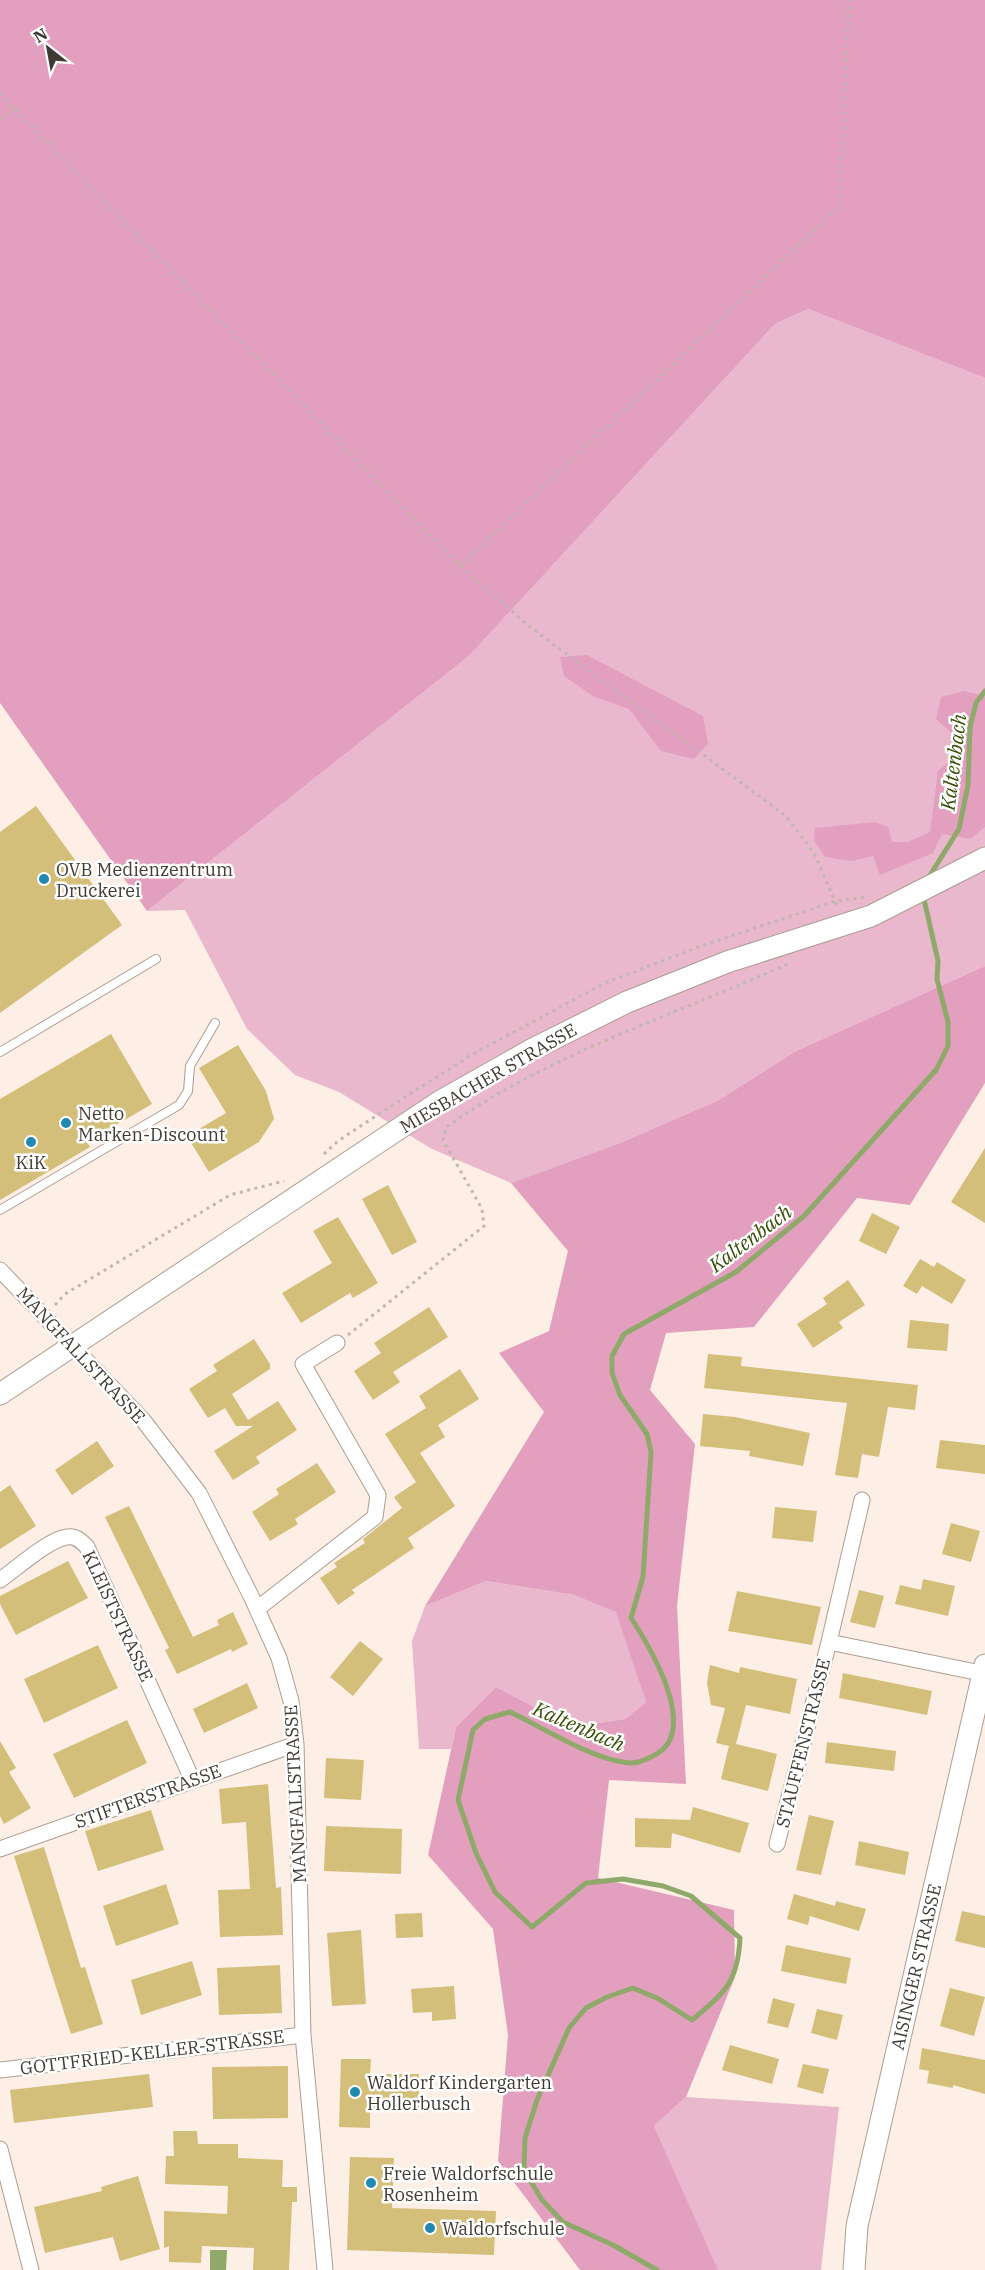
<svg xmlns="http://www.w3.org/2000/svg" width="985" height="2270" font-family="'IBM Plex Serif',serif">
<rect width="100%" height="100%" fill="#fdefe5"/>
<!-- green -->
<path fill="#e9b8cd" d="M808,309L985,378V966L796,1051L717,1101L620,1143L511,1183L432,1149L339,1092L295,1075L247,1029L185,910L147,911L469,656L775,324Z
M486,1581L574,1595L617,1612L646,1702L625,1719L572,1727L496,1687L456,1727L451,1749H419L412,1641L425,1606Z
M686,2097L839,2107L821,2270H717L654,2126Z"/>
<!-- forest -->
<path fill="#e39fbe" d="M0,0H985V378L808,309L775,324L469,656L147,911L0,703Z
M587,655L703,716L708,744L694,759L661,751L629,709L593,696L564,676L560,657Z
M964,691L985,696V827L970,839L942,834L933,853L880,875L873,856L852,861L825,857L814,840L815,828L875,822L888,827L892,842H908L930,832L938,771L949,762L959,761L956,737L936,719L941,697Z
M985,966V1083L910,1205L857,1198L754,1327L666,1333L650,1390L695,1444L677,1606L686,1784L609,1780L598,1878L734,1910L735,1977L686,2097L654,2126L718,2270H580L498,2161L508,2035L493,1929L428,1855L456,1727L496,1687L572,1727L625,1719L646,1702L616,1612L574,1595L486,1581L425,1606L544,1412L499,1353L549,1331L568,1251L511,1183L620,1143L717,1101L796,1051Z"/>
<!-- water -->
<path fill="#8fa96b" d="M210,2250H227L226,2270H210Z"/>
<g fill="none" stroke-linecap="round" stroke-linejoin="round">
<!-- stream -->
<path stroke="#8fa96b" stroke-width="5" d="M927,880L959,829L968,785L970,727L976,703L985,691
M657,2270L613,2245L563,2222L542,2200L524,2170L525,2138L537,2100L569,2028L586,2008L607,1997L633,1988L659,1999L692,2020C724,1993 738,1983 740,1938L691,1896L663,1886L623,1879L586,1883L532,1927L495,1892L476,1853L458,1800L473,1730L485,1719L510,1712C544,1728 586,1756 623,1762C635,1765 642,1761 653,1756C702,1733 650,1647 631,1618L643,1577L651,1452L647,1434L620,1395L612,1373V1356L624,1334L736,1272L804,1216L936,1070L948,1046V1022L937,979L938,961L923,895"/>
</g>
<!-- building -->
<path fill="#d3be7a" d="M36,806L122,925L0,1013V832Z
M111,1034L152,1104L87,1142L90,1147L0,1200V1099Z
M238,1045L266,1091L274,1119L259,1142L209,1172L187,1136L226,1113L199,1068Z
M985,1148V1223L951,1202Z
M388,1185L417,1242L392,1255L362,1199Z
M872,1213L900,1227L886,1254L859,1241Z
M338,1217L378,1283L353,1298L350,1293L301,1323L282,1293L332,1263L313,1231Z
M920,1259L934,1267L937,1262L966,1280L952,1304L922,1286L917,1294L903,1286Z
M848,1280L865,1305L839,1322L843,1328L813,1348L797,1324L827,1304L823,1298Z
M429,1307L448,1337L393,1372L400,1382L373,1400L354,1371L381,1353L374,1343Z
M910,1320L949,1324L947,1351L907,1348Z
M254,1339L270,1364V1369L232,1394L248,1420L278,1401L297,1430L256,1457L260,1463L233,1480L214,1451L253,1426H236L225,1408L208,1418L189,1389L217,1371L213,1365Z
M708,1354L742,1357L741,1366L918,1385L915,1410L888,1407L879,1457L862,1454L858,1478L835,1475L847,1403L704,1388Z
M460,1369L479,1399L438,1425L445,1437L420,1453L455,1506L408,1538L414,1548L352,1590L355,1593L338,1605L320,1578L337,1567L334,1563L365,1543L363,1539L402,1508L394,1497L416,1482L385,1434L426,1408L419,1396Z
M703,1414L735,1417L810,1433L803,1466L749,1456L750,1451L700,1446Z
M940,1440L985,1445V1474L936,1468Z
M97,1441L114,1466L72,1495L55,1470Z
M317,1463L336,1492L295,1519L298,1524L270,1541L252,1512L279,1494L276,1489Z
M10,1485L36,1526L0,1549V1492Z
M129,1506L193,1637L219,1625L217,1620L233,1612L248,1644L232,1652L231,1649L177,1674L165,1650L169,1648L105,1517Z
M775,1507L817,1511L813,1542L772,1538Z
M951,1523L980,1531L971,1562L942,1554Z
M68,1561L88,1598L16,1635L0,1604V1596Z
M923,1579L955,1586L948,1616L895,1604L900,1585L921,1590Z
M859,1590L884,1596L875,1628L850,1622Z
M737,1591L821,1607L812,1645L728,1631Z
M360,1641L383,1659L353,1696L330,1677Z
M98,1645L118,1688L44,1723L24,1679Z
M710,1665L739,1673L740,1667L797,1679L790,1714L746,1705L736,1744L777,1754L768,1791L721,1779L729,1746L716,1743L725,1708L711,1705L707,1683Z
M843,1673L932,1691L927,1715L839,1698Z
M247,1683L258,1708L204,1733L193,1709Z
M127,1720L147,1763L74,1798L53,1754Z
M0,1741L16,1768L9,1772L31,1808L4,1824L0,1816Z
M827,1742L896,1751L894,1771L825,1763Z
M326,1758L364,1760L361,1800L324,1798Z
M268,1784L276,1888L281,1887L283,1935L220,1937L218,1890L250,1889L246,1822L222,1824L219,1789Z
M693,1807L749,1823L740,1853L672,1833L671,1848L635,1847V1818L690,1820Z
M151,1810L164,1850L98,1871L85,1831Z
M809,1815L834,1821L821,1875L796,1870Z
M326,1826L402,1829L401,1874L324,1871Z
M859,1841L909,1852L905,1875L855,1865Z
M44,1847L81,1968L85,1967L103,2024L71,2034L14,1856Z
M166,1884L179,1924L116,1946L103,1906Z
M794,1894L835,1906L836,1901L866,1909L859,1931L810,1916L808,1925L787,1919Z
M962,1911L985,1916V1948L955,1941Z
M422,1913L423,1937L396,1938L395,1914Z
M361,1930L366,2004L332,2006L327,1933Z
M786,1945L851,1958L846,1984L781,1971Z
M192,1961L202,1995L141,2015L131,1980Z
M280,1965L282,2013L219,2015L217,1968Z
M454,1986L456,2019L432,2021V2012L413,2013L411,1989Z
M950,1988L985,1997L974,2036L940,2026Z
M773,1998L795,2004L788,2028L767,2023Z
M817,2009L843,2015L837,2040L811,2033Z
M730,2045L779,2059L772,2084L722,2070Z
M922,2048L985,2060V2094L953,2085V2088L927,2083L929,2071L919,2069Z
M341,2059H371L370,2074H419V2110H370V2128L339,2127Z
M803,2064L829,2069L823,2094L797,2087Z
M288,2066V2118L213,2119L212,2067Z
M149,2074L153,2107L14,2123L10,2090Z
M173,2131H197L198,2144H238V2158L283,2160L282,2187H297V2202H292L289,2270H253L254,2248L202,2246L201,2263L169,2262V2246L164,2248V2211L227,2214L228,2186L165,2184L166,2156H174Z
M350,2157L394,2158L392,2208L496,2211L494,2255L347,2250Z
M138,2176L160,2249L120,2261L113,2237L45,2253L34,2207L102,2191L101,2187Z"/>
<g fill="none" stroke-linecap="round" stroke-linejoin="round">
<!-- service casing -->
<g stroke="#ad9d91" stroke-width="10">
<path id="service" d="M0,1052L156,959
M0,1210L179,1105L188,1091L190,1066L215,1023"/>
</g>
<!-- minor casing -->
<g stroke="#ad9d91" stroke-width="17">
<path id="minor" d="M0,1270L143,1420L199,1493L252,1598L279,1658L291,1701L296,1744L303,2035L325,2270
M862,1500L829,1642L985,1674
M0,1580C16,1569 49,1539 67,1537C76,1535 82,1542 87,1547L192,1779
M257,1609L375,1517L378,1495L303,1364L337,1343
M777,1844L829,1642
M0,1849L296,1744
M0,2070L303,2035
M0,2149L31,2270"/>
</g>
<!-- secondary casing -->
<g stroke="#ad9d91" stroke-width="23">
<path id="secondary" d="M0,1394L439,1102L531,1050L627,1002L727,962L871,916L985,858
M854,2270L857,2226L985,1665"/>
</g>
<!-- path -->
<path stroke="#c2b6ae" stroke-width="3" stroke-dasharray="3 4.5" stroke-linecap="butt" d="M0,94L460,566L530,627L786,816L814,853L838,908
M0,120L14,109
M460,566L840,206L849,0
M324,1154L338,1141L385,1110L471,1055L605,983L704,945L836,901L866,897
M55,1305L65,1294L230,1195L284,1181
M348,1335L484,1226L482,1209L443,1140L446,1127C551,1053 675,1015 790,963"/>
<!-- service -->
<use href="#service" stroke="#fff" stroke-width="8"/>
<!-- minor -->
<use href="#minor" stroke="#fff" stroke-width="15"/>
<!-- secondary -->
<use href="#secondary" stroke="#fff" stroke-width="21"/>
</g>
<!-- markers -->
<g fill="#1f89b0" stroke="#fff" stroke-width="2">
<circle cx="44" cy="879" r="6"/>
<circle cx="66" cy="1123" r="6"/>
<circle cx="31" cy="1142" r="6"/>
<circle cx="355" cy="2092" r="6"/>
<circle cx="371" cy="2183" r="6"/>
<circle cx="430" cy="2228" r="6"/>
</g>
<g text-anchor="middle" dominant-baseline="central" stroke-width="5" stroke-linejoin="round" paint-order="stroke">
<!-- poi labels -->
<g font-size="18" fill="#403a34" stroke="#fff" text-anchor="start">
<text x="56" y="869">OVB Medienzentrum<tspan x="56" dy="21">Druckerei</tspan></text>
<text x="78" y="1113">Netto<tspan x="78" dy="21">Marken-Discount</tspan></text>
<text x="31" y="1162" text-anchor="middle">KiK</text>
<text x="367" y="2082">Waldorf Kindergarten<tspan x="367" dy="21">Hollerbusch</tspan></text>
<text x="383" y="2173">Freie Waldorfschule<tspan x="383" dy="21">Rosenheim</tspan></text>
<text x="442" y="2228">Waldorfschule</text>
</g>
<!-- street labels -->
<g font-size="18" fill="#403a34" stroke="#fff">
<text transform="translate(488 1078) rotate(-30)">MIESBACHER STRASSE</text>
<text transform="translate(81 1355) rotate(47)">MANGFALLSTRASSE</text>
<text transform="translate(118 1616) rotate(65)">KLEISTSTRASSE</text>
<text transform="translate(803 1743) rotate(-76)">STAUFFENSTRASSE</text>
<text transform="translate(295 1794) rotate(-93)">MANGFALLSTRASSE</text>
<text transform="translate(148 1796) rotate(-20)">STIFTERSTRASSE</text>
<text transform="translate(916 1967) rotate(-77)">AISINGER STRASSE</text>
<text transform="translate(152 2052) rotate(-7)">GOTTFRIED-KELLER-STRASSE</text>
</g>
<!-- water labels -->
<g font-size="20" font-style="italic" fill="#374e06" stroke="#fff">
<text transform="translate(953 762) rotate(-83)">Kaltenbach</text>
<text transform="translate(750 1238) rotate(-37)">Kaltenbach</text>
<text transform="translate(579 1726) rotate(23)">Kaltenbach</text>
</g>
</g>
<!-- north arrow -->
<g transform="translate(48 48) rotate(329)" stroke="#ffffff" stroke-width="4.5" paint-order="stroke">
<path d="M0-4.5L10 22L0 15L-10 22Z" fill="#403a34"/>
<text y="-9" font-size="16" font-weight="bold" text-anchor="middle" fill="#403a34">N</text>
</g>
</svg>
